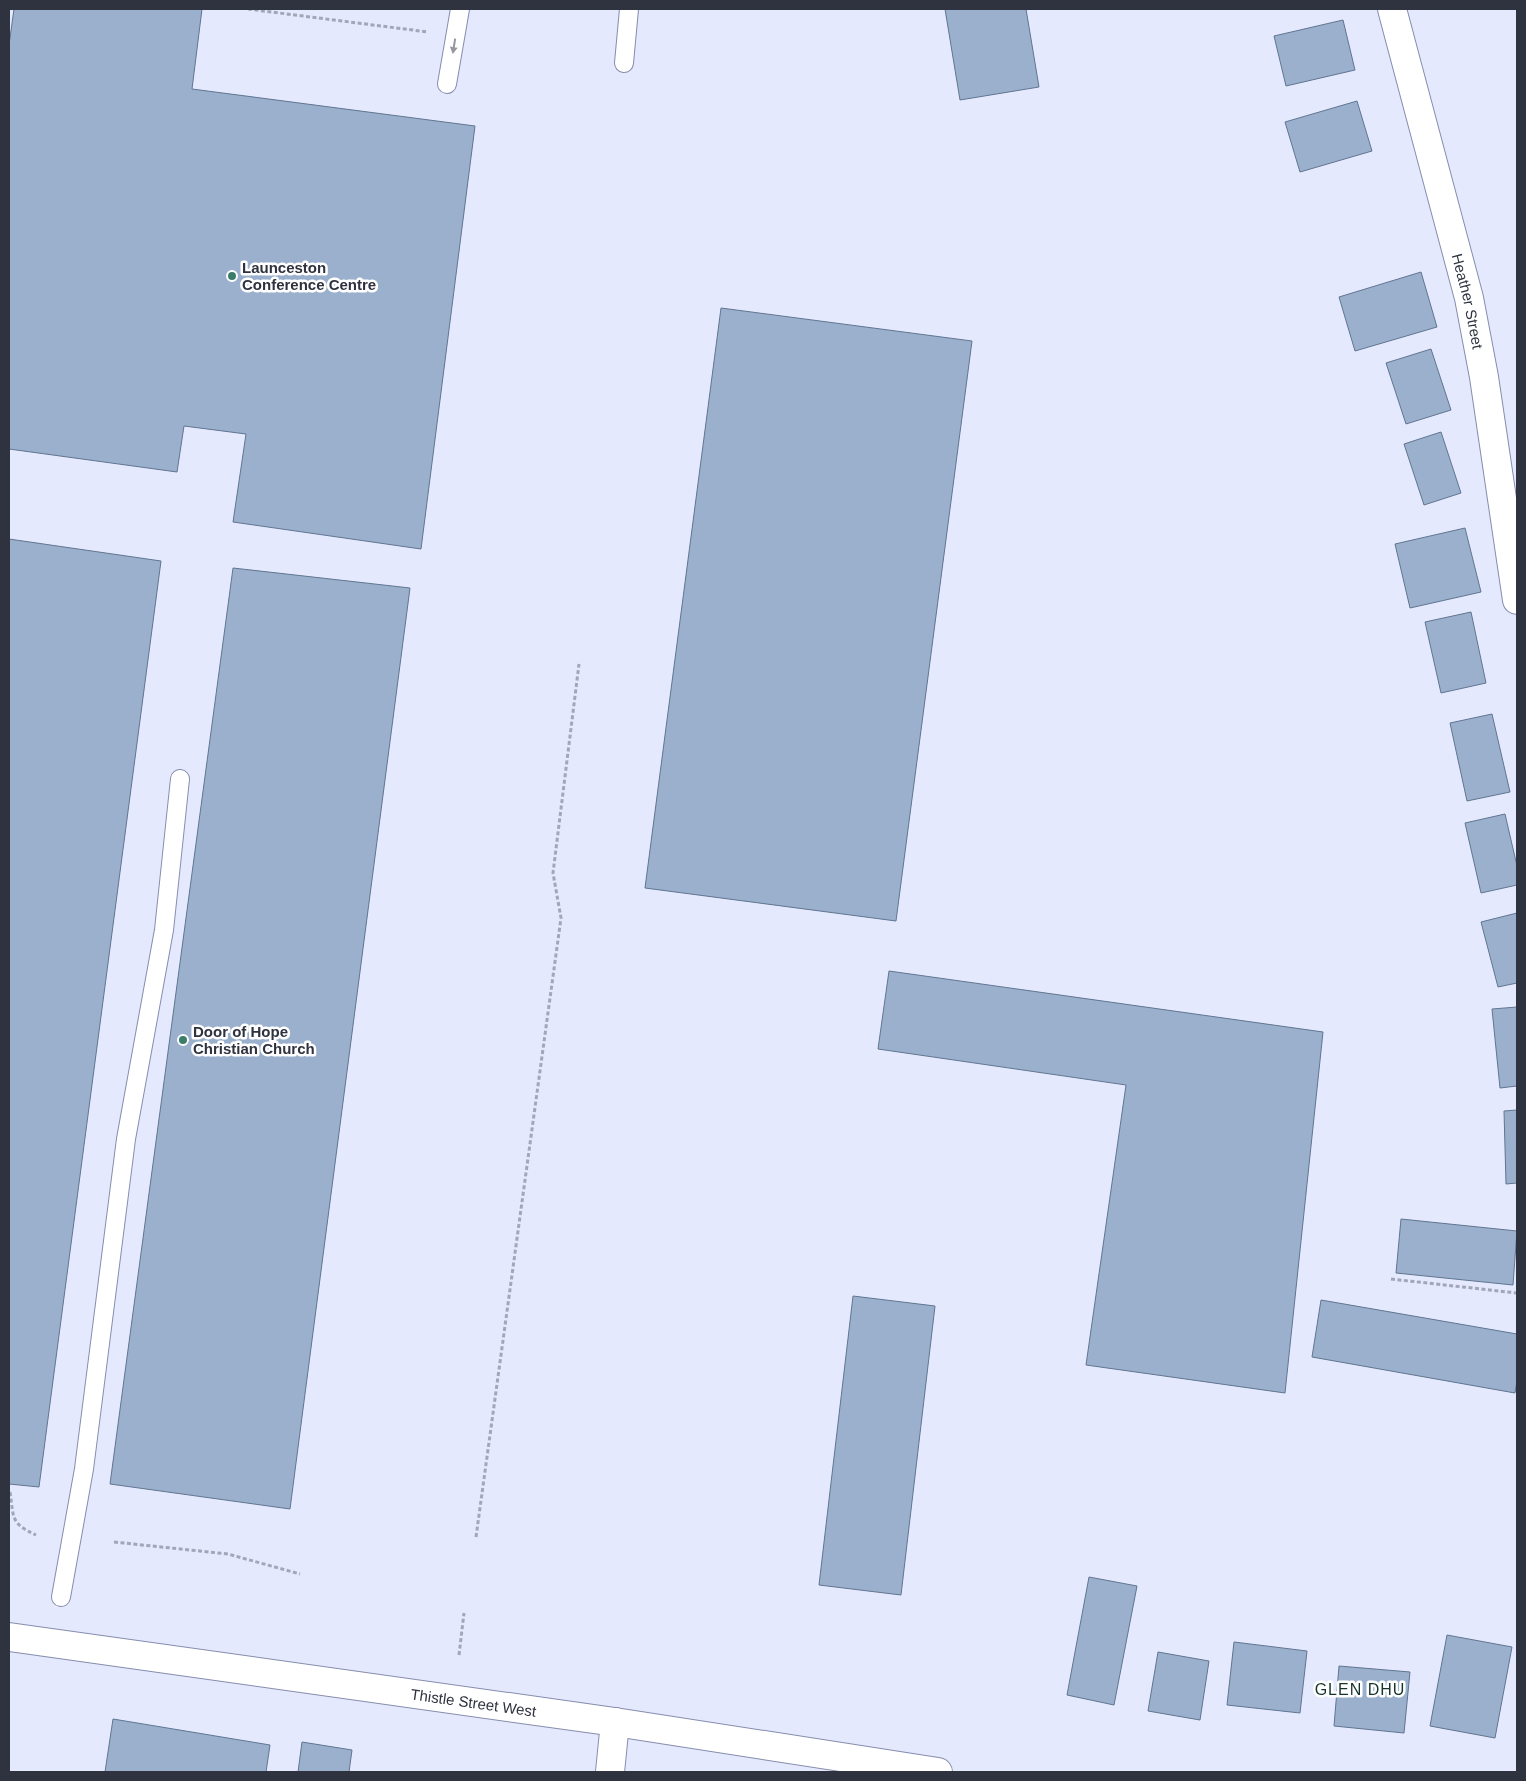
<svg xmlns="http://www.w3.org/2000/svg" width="1526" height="1781" font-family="Helvetica,sans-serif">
<rect width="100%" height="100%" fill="#e4e9fe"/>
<!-- building -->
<path fill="#9ab0cd" stroke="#617590" d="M14,9H202L192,89L475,126L421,549L233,522L246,434L184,426L177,472L9,449V45Z
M945,9H1026L1039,87L960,100Z
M1343,20L1355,70L1286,86L1274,36Z
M1357,101L1372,151L1300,172L1285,122Z
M1421,272L1437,327L1355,351L1339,297Z
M721,308L972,341L896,921L645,888Z
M1431,349L1451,410L1406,424L1386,363Z
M1441,432L1461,493L1424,505L1404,444Z
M1465,528L1481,592L1410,608L1395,544Z
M9,539L161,561L39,1487L9,1484Z
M233,568L410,588L290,1509L110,1484Z
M1471,612L1486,683L1441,693L1425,622Z
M1492,714L1510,792L1467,801L1450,723Z
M1505,814L1517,866V885L1481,893L1465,823Z
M1517,913V983L1498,987L1481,922Z
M889,971L1323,1032L1285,1393L1086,1365L1126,1085L878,1049Z
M1517,1007V1086L1500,1088L1492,1009Z
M1517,1110V1183L1506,1184L1504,1111Z
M1401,1219L1517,1231L1513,1285L1396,1273Z
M853,1296L935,1306L901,1595L819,1585Z
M1321,1300L1517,1334V1381L1515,1393L1312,1357Z
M1089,1577L1137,1586L1114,1705L1067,1695Z
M1447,1635L1512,1647L1495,1738L1430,1726Z
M1234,1642L1307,1651L1300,1713L1227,1705Z
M1158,1652L1209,1661L1200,1720L1148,1711Z
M1339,1666L1410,1672L1404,1733L1334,1726Z
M113,1719L270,1745L266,1772H105Z
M302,1742L352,1750L349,1772H298Z"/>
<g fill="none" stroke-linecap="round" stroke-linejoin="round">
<!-- service casing -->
<g stroke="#868dad" stroke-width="20">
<path id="service" d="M624,63L629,9
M447,84L460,9
M61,1597L84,1469L126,1139L164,930L180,779"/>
</g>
<!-- minor casing -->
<g stroke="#868dad" stroke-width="30">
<g id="minor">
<path id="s1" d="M1392,9L1469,298L1484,377L1517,600"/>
<path id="s2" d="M9,1637L615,1722L938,1772"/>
<path d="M610,1772L615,1722"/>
</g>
</g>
<!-- path -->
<path stroke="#a2a6b9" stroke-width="3" stroke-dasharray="4 2.5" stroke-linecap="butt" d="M248,9L428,32
M1391,1279L1517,1293
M10,1492C14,1518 10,1523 36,1535
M476,1537L561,918L553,873L579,664
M114,1542L228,1554L300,1574
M459,1655L464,1613"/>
<!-- service -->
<use href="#service" stroke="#fff" stroke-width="18"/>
<!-- minor -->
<use href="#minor" stroke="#fff" stroke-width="28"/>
</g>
<!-- one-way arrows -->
<defs><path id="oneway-solid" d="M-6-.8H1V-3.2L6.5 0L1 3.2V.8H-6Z" transform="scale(1.25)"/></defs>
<use fill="#97989f" href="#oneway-solid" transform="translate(454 46) rotate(99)"/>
<!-- markers -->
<g fill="#3c7c6b" stroke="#fff" stroke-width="2">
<circle cx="232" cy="276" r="5"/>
<circle cx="183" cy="1040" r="5"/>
</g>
<g text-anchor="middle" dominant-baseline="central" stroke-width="5" stroke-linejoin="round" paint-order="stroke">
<!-- poi labels -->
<g font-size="15" font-weight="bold" fill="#2f323f" stroke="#fff" text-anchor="start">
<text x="242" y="267">Launceston<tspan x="242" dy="17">Conference Centre</tspan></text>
<text x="193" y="1031">Door of Hope<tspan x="193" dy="17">Christian Church</tspan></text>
</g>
<!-- street labels -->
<g font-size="15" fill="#2f323f" stroke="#fff">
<text stroke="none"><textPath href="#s1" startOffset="302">Heather Street</textPath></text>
<text stroke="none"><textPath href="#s2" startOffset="469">Thistle Street West</textPath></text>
</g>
<!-- neighbourhood labels -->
<g font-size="16" letter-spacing="1" fill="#15342c" stroke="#fff">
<text x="1360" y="1689">GLEN DHU</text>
</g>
</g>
<!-- border -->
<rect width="1526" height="1781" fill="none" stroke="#2f323f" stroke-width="20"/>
</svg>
